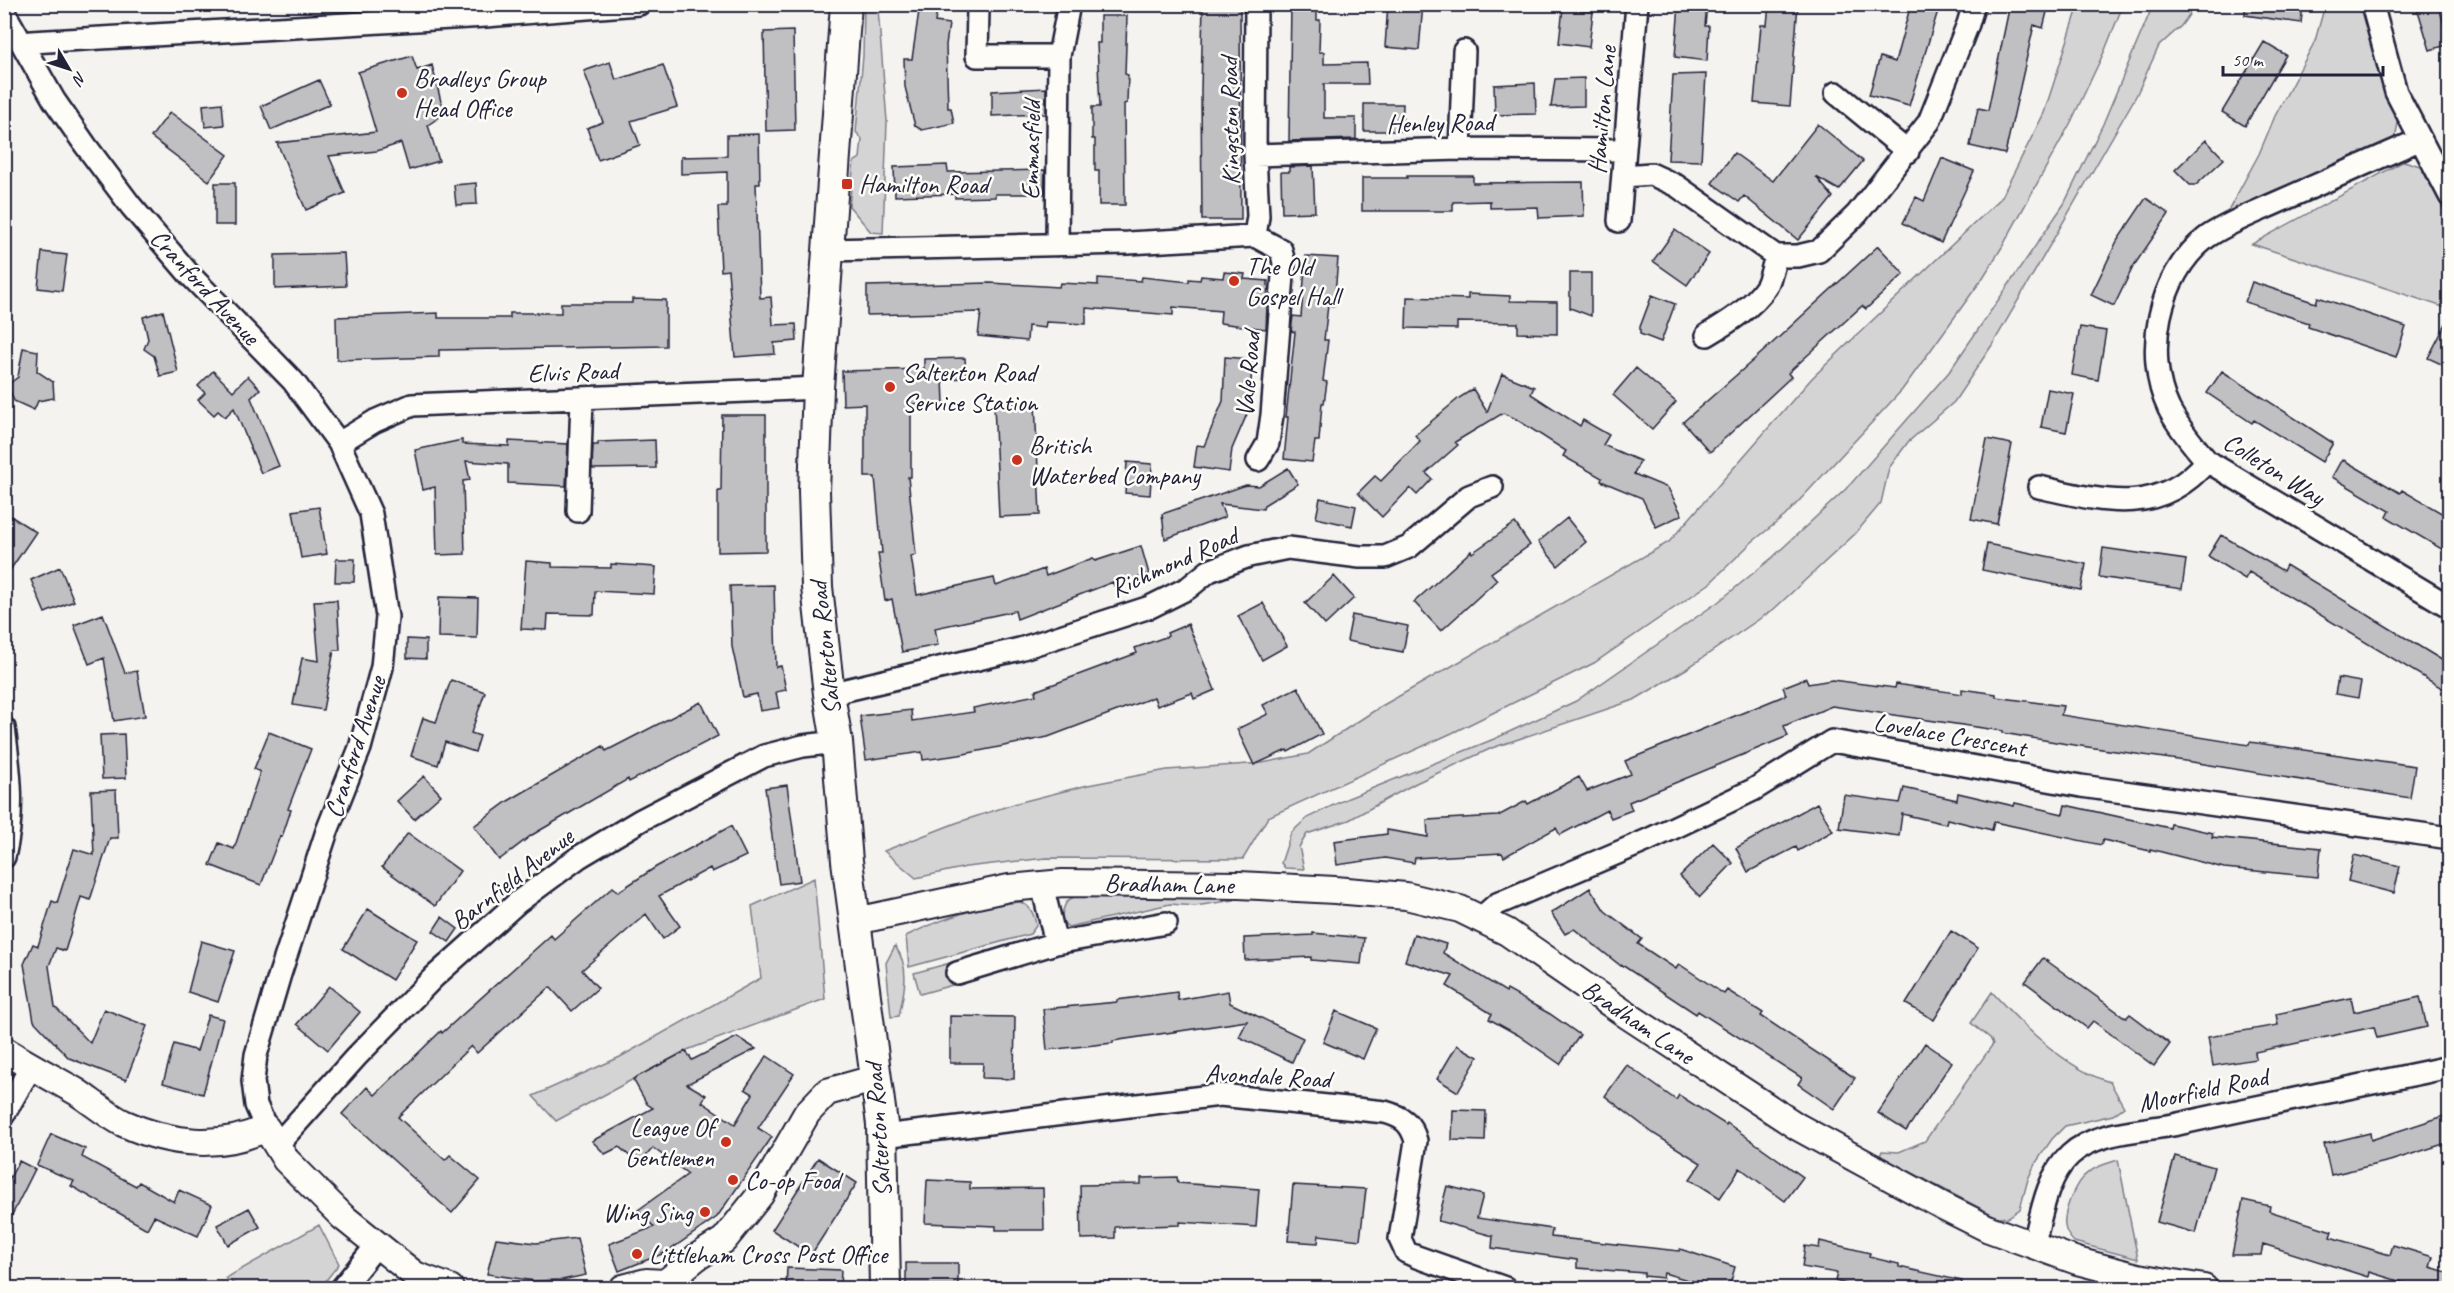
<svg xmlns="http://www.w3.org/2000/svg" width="2454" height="1293" font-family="Caveat,sans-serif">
<rect width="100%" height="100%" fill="#f4f3ef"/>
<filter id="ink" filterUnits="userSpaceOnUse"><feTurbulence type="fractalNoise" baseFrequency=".0167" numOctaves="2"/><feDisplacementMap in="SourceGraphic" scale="12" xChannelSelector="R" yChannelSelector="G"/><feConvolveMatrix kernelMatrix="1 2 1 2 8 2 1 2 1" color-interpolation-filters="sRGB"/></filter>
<g filter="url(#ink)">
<!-- green -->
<path fill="#d5d4d5" stroke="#7c7b88" stroke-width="1.5" d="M2079,5H2123L2105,50L2071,122L2002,247L1982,279L1902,390L1785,516L1752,542L1709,584L1594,663L1452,733L1268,817L1243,859L1046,858L966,867L916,878L884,851L956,823L1017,803L1088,785L1167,770L1262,763L1308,754L1380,707L1669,542L1812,378L2001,198L2044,113Z
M2153,5H2196L2181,26L2159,46L2136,96L1994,342L1954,402L1908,442L1889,468L1881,503L1855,534L1774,609L1686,669L1634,700L1492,748L1416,783L1349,820L1307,834L1299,847L1304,869L1285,868L1281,863L1291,833L1307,818L1346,799L1494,739L1576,701L1718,602L1773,557L1848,487L1949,372L2064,204L2103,124Z
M2325,5H2362L2369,36L2398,123L2395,139L2387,147L2221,224L2259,154L2275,116L2315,41Z
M864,8L878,9L887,121L883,233L871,232L849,206L854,162L860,158L862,139L856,132L863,56Z
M2404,161L2420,166L2449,219V309L2252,244Z
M814,878L825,999L687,1050L556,1121L533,1096L620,1057L761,978L752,906Z
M1087,894L1236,898L1234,900L1195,906L1170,904L1068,927L1061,920C1064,900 1068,897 1087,894Z
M1020,902C1031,906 1035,916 1036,926L1030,934L909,967L906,936C941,919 981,905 1020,902Z
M895,946C911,968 904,992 899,1016L891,1017L886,963Z
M950,963L956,984L920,994L914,973Z
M1992,992C2021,1024 2068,1070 2110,1082L2124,1107L2113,1115L2065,1126L2052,1139L2035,1164L2028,1179L2020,1209L2007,1218L1995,1216L1880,1156L1882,1151L1899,1152L1925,1141L1993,1044L1990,1038L1971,1023Z
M2118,1160L2138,1259L2074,1242C2069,1237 2066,1233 2065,1226C2063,1213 2074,1186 2083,1177C2093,1167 2105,1164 2118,1160Z
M319,1225L339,1264L320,1288H240L226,1278Z"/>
<!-- building -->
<path fill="#c0bfc2" stroke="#22223b" stroke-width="1.5" d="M920,4H938L935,22L949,24L946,45L948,108H951L954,123L922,130L915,126L905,87L904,59H912Z
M1203,4H1240L1241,220H1202L1201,90Z
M1291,4H1317V20H1320L1319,52H1324V64L1367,63L1368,84H1324V118H1356V139L1289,141Z
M1388,4H1423L1419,50L1385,47Z
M1679,4H1707L1705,26H1709L1707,61L1675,57Z
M1769,4H1798L1790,106L1754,103L1761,25H1767Z
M1911,4H1940L1909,106L1869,95L1880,57L1895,62Z
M2010,4H2049L2043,28L2034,25L2005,154L1970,146L1978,108L1988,110Z
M2245,4H2303L2301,23L2245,15Z
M2416,4H2438L2450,44L2430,50Z
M1563,8L1593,12L1589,47L1559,43Z
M1100,16H1127L1125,74L1128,75L1127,103L1124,104L1125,205H1099V171H1095V139H1092V107H1100L1097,43H1100Z
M793,31L795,130L766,131L764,32Z
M2264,42L2286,55L2245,126L2222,112Z
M412,56L417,70L432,65L444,114L428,125L439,161L409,170L401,143L377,151L329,156L345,193L306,210L277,143L376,132L358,72Z
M610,62L616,80L663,65L677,107L631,121L640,145L598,160L587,128L603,122L584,71Z
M1706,74L1701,161L1668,160L1673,75Z
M1584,78V106L1551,107L1555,79Z
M319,80L330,104L271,130L261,106Z
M1535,83L1536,114L1495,115L1494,85Z
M1046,88V114L992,116V91Z
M222,103L224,125L205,127L203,105Z
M1364,104H1403L1402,131H1364Z
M170,112L228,155L209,181L151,137Z
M1818,124L1863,161L1839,190L1816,177L1833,197L1798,240L1744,196L1739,202L1712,183L1734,153L1773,181Z
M759,134L760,184H756L760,298L771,297L773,325L796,324L797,341L774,343L775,354L735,357L728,270L721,271L718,207H727V172L681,174V157L727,156V135Z
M2206,140L2224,159L2196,185H2190L2175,170Z
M1942,158L1974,171L1941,243L1903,223L1916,197L1924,201Z
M947,165L948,172L1045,170L1044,194H995V197L955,198V194L895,196L894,167Z
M1313,166L1315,212L1282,213L1281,172H1289V167Z
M1407,176H1473V183L1583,182L1584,216L1539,218L1538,207L1490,208V201L1453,202V211H1362V178H1407Z
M215,183H235V225H215Z
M476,183L477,204L456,205L454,185Z
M2146,198L2169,214L2133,267L2114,306L2091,295L2117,241Z
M1675,230L1709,254L1687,285L1653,261Z
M1878,246L1904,274L1866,309L1862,306L1788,373L1791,377L1710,452L1683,422L1766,349Z
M42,252L67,255L62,291L38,288Z
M344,253L346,286L275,289V255Z
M1306,256L1338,258L1334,306L1328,305L1324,340H1328L1323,381L1327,382L1324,403H1322L1319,441H1315L1312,462L1284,459L1288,417H1286L1295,332L1291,331L1293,316L1301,317Z
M1224,272L1245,274L1244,279L1268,281L1266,329L1220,323L1221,311L1173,307V315L1086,308V324L1046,322L1045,328L1028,326L1027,341L978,336L981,312L867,315V286L990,283L1059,287L1060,283L1098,285V278L1141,281L1142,277L1189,282V279L1200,280L1201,276L1223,278Z
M1570,273H1591V316L1570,308Z
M2252,282L2316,303L2318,297L2406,327L2396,357L2308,327L2309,323L2245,302Z
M1468,294L1510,296V301L1557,302V334L1518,333V323L1457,322V329L1406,328L1407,297L1468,299Z
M1652,295L1675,304L1661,342L1640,334V327Z
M632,299L666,300V346L439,350V357L337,360L336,317L438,313V318H510V313H561V303H632Z
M163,311L178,372L160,376L154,356L144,349L148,339L143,317Z
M2450,316V368L2428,358Z
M2080,327L2106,331L2098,380L2072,375Z
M23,348L38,351L37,371L53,382L54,398L38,401L34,410L14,401L10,391V383L18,377Z
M1225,357L1252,359L1250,407L1232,449L1229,472L1194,467L1197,445L1204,446L1223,401Z
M965,358L966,378L943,379L944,403L911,404V477H908L916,555L911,556L917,595L994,578L996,586L1044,569L1046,576L1093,558L1095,561L1141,546L1149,574L1114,586L1113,582L1017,619L1015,611L935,628L938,645L902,652L892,599L885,601L878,553H882L875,477H865V404L843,405L842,371L924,369V359Z
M1636,368L1676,402L1652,429L1613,395Z
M213,371L233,391L248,376L260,389L251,398L279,466L261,473L234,408L225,417L218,411L214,415L198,400L205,393L198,386Z
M2222,371L2333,443L2322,462L2254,420L2252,423L2207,393Z
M1502,374L1534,387L1531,394L1580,426L1583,420L1609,435L1603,445L1640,461L1634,474L1668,488L1682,515L1656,527L1642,498L1601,481L1602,478L1563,456L1566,451L1516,419L1503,413L1455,442L1458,445L1426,473L1432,479L1417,495L1410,488L1382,517L1358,493L1375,476L1381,481L1420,441L1415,435L1459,398L1473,389L1487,412Z
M2048,389L2074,394L2066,432L2041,427Z
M1035,402L1040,515L999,517L994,404Z
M722,415H766V551L718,552V491H721Z
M1987,439L2012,444L1997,524L1971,519Z
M462,440V444L509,446V441L568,444L566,486L508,483V464L466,461L470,480L463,481L465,554L437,555L435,487L423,490L415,450Z
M655,440L656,468L592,469L593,445H598V442Z
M2342,459L2400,493L2402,490L2450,518V554L2387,517L2390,511L2332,477Z
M1127,462L1152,464L1150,495L1125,493Z
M1288,468L1298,484L1264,505L1263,509L1220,504L1225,517L1165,539L1162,514L1246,485L1259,486Z
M1320,498L1356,506L1352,526L1316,518Z
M319,507L327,554L301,558L293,511Z
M4,512L36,532L4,579Z
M1567,518L1586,542L1558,566L1538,542Z
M1515,523L1530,545L1491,573L1497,580L1441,631L1414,602L1471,551L1472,553Z
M2221,535L2283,571L2286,565L2450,665V693L2249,572L2245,579L2208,556Z
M1987,544L2086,564L2081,590L1982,570Z
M2103,548L2186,560L2182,589L2099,577Z
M336,559H355L354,582H335Z
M526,561L552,563V567L611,568V564L656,567L654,594L595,591L594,615L548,614L547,630L521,629Z
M60,567L74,601L45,613L31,580Z
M1334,576L1354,598L1325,625L1305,603Z
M774,585L776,667L781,666L786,690L776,692L779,708L760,711L757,694L743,697L732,647L730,586Z
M439,597L478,598L477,638L438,637Z
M337,600L340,650H334L323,710L293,705L302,658L319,661L314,601Z
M1263,603L1287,646L1262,660L1238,616Z
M103,614L125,673L137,671L145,716L114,721L104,658L89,664L74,625Z
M1352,615L1408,626L1403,652L1347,641Z
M1188,624L1215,690L1194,699L1192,693L1157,706L1154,697L1048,737L959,755L923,760L922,752L866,760L860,716L911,710L912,721L974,712L973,708L1036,695L1035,691L1137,653L1135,648L1168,636L1167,633Z
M407,639L426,640V659L407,658Z
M1806,678L1808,684L1832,680L1895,688L1896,684L1962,694V689L1996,694V697L2063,706L2061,715L2249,745L2250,742L2415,766L2410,798L2192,762L2067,744L2003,733V731L1832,706L1784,726L1788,736L1629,802L1632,810L1611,818L1607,810L1560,835L1556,828L1504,857L1502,853L1415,858L1414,863L1385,858L1337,865L1334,841L1387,834V830L1428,837L1427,820L1498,816L1526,801L1528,804L1579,777L1587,791L1631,774L1625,761L1786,695L1783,687Z
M2338,678L2361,682L2358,698L2335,694Z
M451,680L485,692L471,733L480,736L475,752L445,742L438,765L411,756L423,718L436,722Z
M1298,687L1322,734L1288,752L1287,750L1254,765L1237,729L1268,714L1263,705Z
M701,702L718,736L629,782L628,779L532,835L499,860L474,826L508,801L603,746L606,751Z
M269,732L311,749L288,809L291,810L282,837L280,836L261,885L210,865L219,843L234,849L260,772L254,769Z
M124,734L126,778L102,779L100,735Z
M424,776L441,795L414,819L397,801Z
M787,785L800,881L779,884L765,788Z
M1904,788L1957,800L1958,793L2014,806L2015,803L2063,814L2065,805L2170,828L2171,824L2213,833L2212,837L2321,848L2318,877L2224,868L2150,849V851L2103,840L2101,845L1994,822L1992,830L1947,819L1946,824L1902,814L1899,836L1839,828L1844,795L1900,803Z
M116,790L118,838H110L90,900L81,897L65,951L56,948L49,966L55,1007L90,1043L104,1009L147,1026L126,1080L69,1058L34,1021L24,964L33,944L38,946L52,901L57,903L74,849L94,855L91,791Z
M1817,803L1833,831L1798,851L1796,847L1748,872L1736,848Z
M731,826L746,856L712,872L710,868L659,896L680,926L663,939L646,914L582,970L598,988L572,1011L550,987L477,1053L471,1046L398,1117L445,1160L450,1155L480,1180L452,1213L342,1114L367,1087L375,1095L441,1031L442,1033L551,935L554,939L613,887L618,892L656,867Z
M408,833L460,871L435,906L382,867Z
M1713,843L1733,863L1700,897L1680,876Z
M2354,855L2400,866L2394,893L2348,881Z
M1590,888L1605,911L1642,939L1638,944L1676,969L1679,964L1724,994L1727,990L1763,1013L1761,1016L1855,1078L1834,1109L1798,1084L1802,1078L1698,1011L1696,1014L1622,965L1621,966L1574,929L1565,934L1551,913Z
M368,909L417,940L392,980L343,949Z
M442,917L458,929L449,942L433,931Z
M1951,931L1978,948L1934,1020L1906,1004Z
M1313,933L1364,938L1361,964L1311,960V957L1245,960L1244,938L1313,935Z
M1414,934L1446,944L1443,953L1506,992L1507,990L1550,1014L1580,1035L1560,1064L1518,1035L1489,1019L1492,1014L1447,986L1453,976L1405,961Z
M201,941L235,951L218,1002L188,992Z
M2043,958L2126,1018L2130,1014L2170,1044L2154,1066L2093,1021L2087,1028L2025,982Z
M329,986L360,1012L328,1050L297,1024Z
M1228,991L1230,1003L1303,1038L1292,1062L1239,1037L1247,1021L1113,1041V1043L1047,1050L1043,1009L1117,1002V1000L1177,992L1178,1000Z
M2420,997L2427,1027L2377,1038L2374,1027L2255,1052L2256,1059L2213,1066L2208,1037L2278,1025L2276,1014L2351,998L2354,1012Z
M1336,1011L1376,1028L1363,1059L1323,1042Z
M208,1015L223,1019L203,1094L163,1083L174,1044L197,1051Z
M950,1016L1015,1017L1014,1079L982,1078L983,1063H950Z
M737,1037L756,1049L687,1084L706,1095L702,1102L735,1124L753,1094L745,1089L767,1056L794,1074L758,1128L772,1137L717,1217L667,1252L619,1271L609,1244L654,1227L638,1210L688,1174L653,1148L639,1164L619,1147L605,1154L592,1141L653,1108L647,1104L633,1079L686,1051L692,1060Z
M1925,1043L1952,1062L1906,1131L1878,1113Z
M1457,1045L1478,1057L1458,1092L1437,1079Z
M1627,1065L1676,1100L1679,1095L1726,1125L1727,1123L1803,1177L1785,1201L1740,1168L1720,1198L1690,1179L1701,1163L1654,1134L1605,1096Z
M1453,1110L1486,1111L1485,1141L1452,1140Z
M2450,1114V1142L2390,1161L2331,1175L2324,1144L2370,1133L2371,1140Z
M51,1134L85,1149L82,1157L136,1186L139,1182L174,1202L179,1190L212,1205L198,1236L154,1216L147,1229L71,1186L74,1181L37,1165Z
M2175,1156L2214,1167L2196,1233L2157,1222Z
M818,1158L857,1183L811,1255L772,1230Z
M19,1161L35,1169L4,1231V1189Z
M1177,1177L1178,1183L1259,1189L1256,1227L1180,1222V1225L1115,1227V1238L1081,1239L1080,1185L1141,1184V1178Z
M927,1180L970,1182V1189L1043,1188L1044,1230H996V1226L925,1223Z
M1293,1185L1366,1189L1360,1240L1319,1235L1318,1243L1288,1241Z
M1447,1186L1483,1195L1477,1218L1552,1229L1551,1237L1679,1251L1680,1249L1735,1267L1729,1288H1715L1664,1273L1663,1278L1644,1276V1273L1577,1268V1260L1492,1248L1493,1236L1438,1221Z
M2243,1200L2270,1206L2269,1211L2332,1231L2330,1237L2390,1255L2393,1245L2433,1257L2430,1267L2450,1273V1288H2421L2369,1272L2368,1277L2263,1244L2261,1255H2232Z
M249,1208L260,1227L228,1245L217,1225Z
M496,1238L536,1243L577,1238L586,1275L562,1280L535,1281L487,1274Z
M1820,1241L1870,1253L1869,1257L1899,1264V1267L1962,1281L1961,1288H1889L1863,1282L1862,1288H1844L1846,1284L1835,1281L1837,1273L1802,1267L1805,1246L1819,1248Z
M906,1263H958V1288H906Z
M787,1268L841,1270L840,1288H786Z"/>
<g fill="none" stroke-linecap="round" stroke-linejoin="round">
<!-- minor casing -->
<g stroke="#22223b" stroke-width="26">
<path id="minor" d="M2372,4L2396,92L2450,196
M978,9L977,56H1059
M4,12L54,100L86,146L131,206L189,274L293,381L339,443L371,514L387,617L382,667L360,748L327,831L280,974L256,1055L253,1081L256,1105L266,1128
M22,44L31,42L486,16L639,4
M1836,93L1908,152
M2419,140C2371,161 2324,182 2276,203C2256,212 2223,225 2206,238C2158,275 2143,355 2169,409C2179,428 2193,445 2207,461L2450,607
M1460,149L1464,51
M1255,155L1460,149L1625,150
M1624,176L1651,174L1677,186L1776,256H1798L1819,251L1857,214L1929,122L1968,24L1974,4
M1619,221L1637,4
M1255,236L1258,216L1255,155L1256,4
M1057,245L1059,56L1069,4
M828,250L1128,243L1255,236L1281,250L1284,263L1272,415L1268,443L1258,460
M1707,335C1727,323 1753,307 1766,287C1771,278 1773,266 1776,256
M339,443L375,421L412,405L818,388
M2039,487C2102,501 2159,518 2207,461
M578,511L582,399
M829,694L1020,649L1150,607L1188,588L1209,571L1249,556L1288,548L1360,557H1385L1409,547L1469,496L1492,487
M4,728C10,772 15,812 4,857
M1042,885L1056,943
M1481,918L1497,904L1648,840L1753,790L1832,741L2081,786L2450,838
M957,973L1056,943L1166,923
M4,1114L31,1067
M883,1136L1220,1095L1385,1112C1403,1117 1411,1123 1416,1141L1400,1239L1406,1252L1417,1257L1505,1288
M277,1145L356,1057L434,977L518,902L579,857L641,820L764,756L803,746L837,742
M2033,1247C2041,1217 2046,1177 2070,1155C2097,1130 2144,1131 2178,1124C2268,1104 2359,1086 2450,1067
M342,1288L376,1246"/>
</g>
<!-- tertiary casing -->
<g stroke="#22223b" stroke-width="30">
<path id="tertiary" d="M856,921L1009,888L1063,883L1239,885L1335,890L1406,896L1460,909L1507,932L1627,1015L1798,1127L1943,1206L1989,1229L2077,1261L2138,1277L2204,1288
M4,1050C28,1065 53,1078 77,1092C92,1102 107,1115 123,1123C169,1144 220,1150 266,1128L286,1160L343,1217L415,1275L450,1288
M623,1288L646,1282L664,1283
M659,1288L697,1257L724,1240L760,1195L807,1113L827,1092L877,1078"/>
</g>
<!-- secondary casing -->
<g stroke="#22223b" stroke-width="34">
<path id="secondary" d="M846,4L818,388L814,491L817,587L829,694L837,742L847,861L882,1124L885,1288"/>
</g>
<!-- minor -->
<use href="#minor" stroke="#fdfcf7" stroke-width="21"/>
<!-- tertiary -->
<use href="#tertiary" stroke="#fdfcf7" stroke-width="26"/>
<!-- secondary -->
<use href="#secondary" stroke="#fdfcf7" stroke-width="30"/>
</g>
</g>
<!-- markers -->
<g fill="#c8321e" stroke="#fdfcf7" stroke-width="2">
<circle cx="402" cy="93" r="6"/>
<rect x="841" y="178" width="12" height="12" rx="3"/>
<circle cx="1234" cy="281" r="6"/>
<circle cx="890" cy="387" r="6"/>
<circle cx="1017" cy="460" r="6"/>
<circle cx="726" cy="1142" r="6"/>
<circle cx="733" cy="1180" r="6"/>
<circle cx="705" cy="1212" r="6"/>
<circle cx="637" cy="1254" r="6"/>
</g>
<g text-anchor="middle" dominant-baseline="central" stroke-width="5" stroke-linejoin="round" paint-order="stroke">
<!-- poi labels -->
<g font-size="26" fill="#22223b" stroke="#fdfcf7" text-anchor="start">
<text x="414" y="78">Bradleys Group<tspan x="414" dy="30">Head Office</tspan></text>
<text x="859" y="184">Hamilton Road</text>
<text x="1246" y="266">The Old<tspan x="1246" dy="30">Gospel Hall</tspan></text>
<text x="902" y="372">Salterton Road<tspan x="902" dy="30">Service Station</tspan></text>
<text x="1029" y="445">British<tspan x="1029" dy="30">Waterbed Company</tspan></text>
<text x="714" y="1127" text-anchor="end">League Of<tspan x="714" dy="30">Gentlemen</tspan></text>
<text x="745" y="1180">Co-op Food</text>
<text x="693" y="1212" text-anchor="end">Wing Sing</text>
<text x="649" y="1254">Littleham Cross Post Office</text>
</g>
<!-- street labels -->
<g font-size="26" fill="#22223b" stroke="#fdfcf7">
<text transform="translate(1602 110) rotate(-85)">Hamilton Lane</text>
<text transform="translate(1230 121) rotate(-91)">Kingston Road</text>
<text transform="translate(1440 123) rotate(-1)">Henley Road</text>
<text transform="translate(1031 150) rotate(-89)">Emmasfield</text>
<text transform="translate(205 287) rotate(47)">Cranford Avenue</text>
<text transform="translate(573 372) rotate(-2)">Elvis Road</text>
<text transform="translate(1248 374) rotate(-85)">Vale Road</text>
<text transform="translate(2274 469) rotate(32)">Colleton Way</text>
<text transform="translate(1174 562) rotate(-24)">Richmond Road</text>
<text transform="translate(825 648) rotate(-96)">Salterton Road</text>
<text transform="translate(1950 735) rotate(10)">Lovelace Crescent</text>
<text transform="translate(355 747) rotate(-72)">Cranford Avenue</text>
<text transform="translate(512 879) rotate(-38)">Barnfield Avenue</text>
<text transform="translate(1169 884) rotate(1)">Bradham Lane</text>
<text transform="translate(1638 1022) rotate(34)">Bradham Lane</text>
<text transform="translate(1268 1076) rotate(3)">Avondale Road</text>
<text transform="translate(2203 1090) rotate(-12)">Moorfield Road</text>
<text transform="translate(878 1130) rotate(-94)">Salterton Road</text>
</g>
</g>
<!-- margin -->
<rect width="2454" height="1293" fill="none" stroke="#fdfcf7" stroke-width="24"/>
<rect x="12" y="12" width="2430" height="1269" fill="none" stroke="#22223b" stroke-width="2" filter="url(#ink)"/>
<!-- north arrow -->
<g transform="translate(69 69) rotate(129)" stroke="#fdfcf7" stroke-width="4.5" paint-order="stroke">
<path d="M0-4.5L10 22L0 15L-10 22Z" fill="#22223b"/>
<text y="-9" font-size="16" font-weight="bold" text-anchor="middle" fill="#22223b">N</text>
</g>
<!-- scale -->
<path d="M2223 66v9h160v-9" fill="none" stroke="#22223b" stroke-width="3"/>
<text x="2232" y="66" font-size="18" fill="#22223b" stroke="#fdfcf7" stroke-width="4.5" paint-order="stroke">50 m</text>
</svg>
